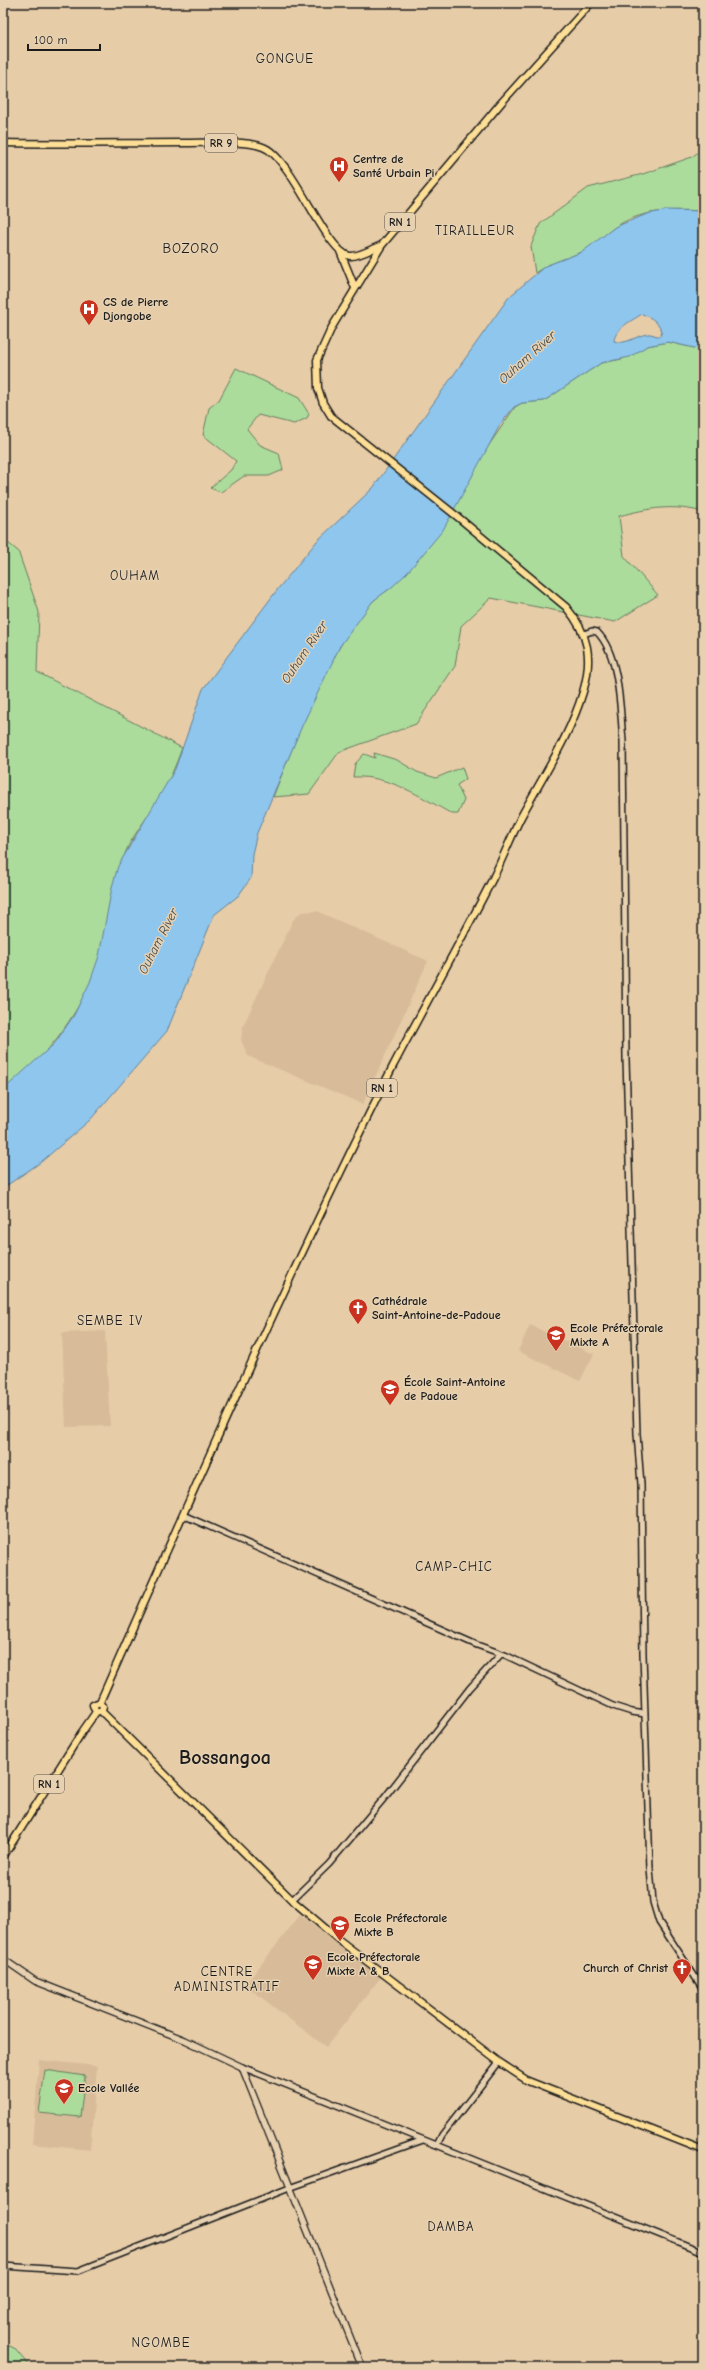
<svg xmlns="http://www.w3.org/2000/svg" width="706" height="2370" font-family="'Comic Neue',sans-serif">
<rect width="100%" height="100%" fill="#e7cca8"/>
<filter id="ink" filterUnits="userSpaceOnUse"><feTurbulence type="fractalNoise" baseFrequency=".025" numOctaves="2"/><feDisplacementMap in="SourceGraphic" scale="8" xChannelSelector="R" yChannelSelector="G"/><feConvolveMatrix kernelMatrix="1 2 1 2 8 2 1 2 1" color-interpolation-filters="sRGB"/></filter>
<g filter="url(#ink)">
<!-- built -->
<path fill="#d8bc99" d="M317,911L428,961L363,1104L257,1060L248,1056L241,1040L243,1026L293,920L301,912Z
M530,1325L594,1354L580,1381L518,1351Z
M105,1331L110,1426L66,1427L62,1333Z
M300,1915L381,1977L326,2047L245,1985Z
M39,2060L97,2066L90,2150L32,2144Z"/>
<!-- green -->
<path fill="#acdc9c" stroke="#647c5c" d="M703,148V211C673,209 639,210 614,228C603,236 594,246 582,252C566,259 550,262 535,273L531,246L540,224L588,188L643,174L692,157Z
M668,342L703,350V512C673,504 648,508 619,516L624,556L658,595L615,622L491,598L461,626L455,666L416,724L339,752L309,794L273,797C297,737 328,650 372,602C378,596 386,592 392,587L515,407L522,403L544,401L601,363L622,359L647,346Z
M236,368L299,398L309,414L307,418L294,424L258,415L247,429L260,445L279,453L283,470L269,476H244L221,492L210,488L231,470L236,461L203,435L209,408L219,400Z
M3,539L18,551L39,612L37,672L182,748C175,767 168,784 158,801C148,817 135,832 127,849C111,883 108,918 100,955C89,1001 44,1065 3,1090Z
M374,753L397,760L417,772L436,778L462,767L466,779L457,785L464,800L458,814H452C421,797 389,775 353,777L355,764L364,754L375,758Z
M45,2070L85,2076L80,2117L39,2113Z
M3,2343L14,2348L30,2367H3Z"/>
<!-- water -->
<path fill="#8fc6ed" stroke="#618299" fill-rule="evenodd" d="M668,210L703,211V350L668,342L647,346L630,357L601,363L544,401L522,403L514,407L500,425L443,530L407,573L392,587L373,601L340,646L302,726L257,833L252,854L251,878L238,896L214,915L167,1031L90,1120L41,1162L3,1188V1090L55,1043L74,1015L90,982L99,956L112,887L118,866L175,769L203,689L277,590L317,541L373,488L509,297L545,266L582,252L615,227L647,214ZM642,314C651,317 658,322 662,331L660,336C656,337 652,333 648,334C636,335 626,346 614,341C615,328 633,320 642,314Z"/>
<g fill="none" stroke-linecap="round" stroke-linejoin="round">
<!-- tertiary casing -->
<g stroke="#1c1c1c" stroke-width="8">
<path id="tertiary" d="M584,634L592,631L597,632C620,655 620,709 623,741L626,1059L637,1434L641,1484L643,1654L650,1869L653,1902L659,1922L703,1989
M183,1515L477,1645L505,1655L613,1706L632,1712L645,1714
M292,1900L329,1864L386,1796L470,1688L501,1654
M242,2067L703,2252
M437,2145L442,2135L499,2062
M3,2266L78,2271L292,2187L423,2140"/>
</g>
<!-- secondary casing -->
<g stroke="#1c1c1c" stroke-width="8">
<path id="secondary" d="M3,1959L35,1981L185,2040L242,2067L362,2367"/>
</g>
<!-- primary casing -->
<g stroke="#1c1c1c" stroke-width="9">
<path id="primary" d="M3,143C64,144 124,143 185,143C205,143 245,140 263,147C292,157 326,253 350,256C359,257 373,248 382,245
M340,251L355,288
M100,1702C194,1489 288,1274 393,1066C426,1003 461,941 493,878C503,858 511,837 521,817C543,776 570,736 583,692C593,658 589,634 566,607L459,518L331,416L323,403L318,388L317,360L332,327L382,245L501,103L591,3
M101,1711L292,1900L339,1940L499,2062L528,2081L703,2150
M96,1712L93,1705L100,1702
M3,1857L82,1732L96,1712L102,1710L103,1706L100,1702"/>
</g>
<!-- tertiary -->
<use href="#tertiary" stroke="#e7d1b0" stroke-width="5"/>
<!-- secondary -->
<use href="#secondary" stroke="#e7d1b0" stroke-width="5.5"/>
<!-- primary -->
<use href="#primary" stroke="#fdde96" stroke-width="6"/>
</g>
</g>
<!-- icons -->
<defs>
<g id="hospital-pin" transform="scale(1)"><path d="M0 17L-7.5 6A9.5 9.5 0 1 1 7.5 6Z" fill="#c8321e" stroke="#e7d1b0"/><path d="M-5-5h3v3.5h4V-5h3V5h-3V1.5h-4V5h-3Z" fill="#fff"/></g>
<g id="church-pin" transform="scale(1)"><path d="M0 17L-7.5 6A9.5 9.5 0 1 1 7.5 6Z" fill="#c8321e" stroke="#e7d1b0"/><path d="M-1.2-6h2.4v3.5h3.3v2.4h-3.3V6h-2.4V-.1h-3.3v-2.4h3.3Z" fill="#fff"/></g>
<g id="school-pin" transform="scale(1)"><path d="M0 17L-7.5 6A9.5 9.5 0 1 1 7.5 6Z" fill="#c8321e" stroke="#e7d1b0"/><path d="M0-5L7-2L0 1L-7-2ZM-4 1L0 2.5L4 1V4Q0 6-4 4Z" fill="#fff"/></g>
</defs>
<g fill-rule="evenodd">
<use href="#hospital-pin" x="339" y="166"/>
<use href="#hospital-pin" x="89" y="309"/>
<use href="#church-pin" x="358" y="1308"/>
<use href="#school-pin" x="556" y="1335"/>
<use href="#school-pin" x="390" y="1389"/>
<use href="#school-pin" x="340" y="1925"/>
<use href="#school-pin" x="313" y="1964"/>
<use href="#church-pin" x="682" y="1968"/>
<use href="#school-pin" x="64" y="2088"/>
</g>
<g text-anchor="middle" dominant-baseline="central" stroke-width="3" stroke-linejoin="round" paint-order="stroke">
<!-- shield labels -->
<g fill="#e7d1b0" stroke="#595248" stroke-width="1">
<rect x="205" y="134" width="32" height="18" rx="3"/>
<rect x="385" y="213" width="30" height="18" rx="3"/>
<rect x="367" y="1079" width="30" height="18" rx="3"/>
<rect x="34" y="1775" width="30" height="18" rx="3"/>
</g>
<g font-size="11" font-weight="bold" fill="#1c1c1c">
<text x="221" y="143">RR 9</text>
<text x="400" y="222">RN 1</text>
<text x="382" y="1088">RN 1</text>
<text x="49" y="1784">RN 1</text>
</g>
<!-- poi labels -->
<g font-size="12" font-weight="bold" fill="#1c1c1c" stroke="#e7d1b0" text-anchor="start">
<text x="353" y="159">Centre de<tspan x="353" dy="14">Santé Urbain Pi</tspan></text>
<text x="103" y="302">CS de Pierre<tspan x="103" dy="14">Djongobe</tspan></text>
<text x="372" y="1301">Cathédrale<tspan x="372" dy="14">Saint-Antoine-de-Padoue</tspan></text>
<text x="570" y="1328">Ecole Préfectorale<tspan x="570" dy="14">Mixte A</tspan></text>
<text x="404" y="1382">École Saint-Antoine<tspan x="404" dy="14">de Padoue</tspan></text>
<text x="354" y="1918">Ecole Préfectorale<tspan x="354" dy="14">Mixte B</tspan></text>
<text x="327" y="1957">Ecole Préfectorale<tspan x="327" dy="14">Mixte A &amp; B</tspan></text>
<text x="668" y="1968" text-anchor="end">Church of Christ</text>
<text x="78" y="2088">Ecole Vallée</text>
</g>
<!-- neighbourhood labels -->
<g font-size="13" letter-spacing="1" fill="#1c1c1c" stroke="#e7d1b0">
<text x="285" y="58">GONGUE</text>
<text x="475" y="230">TIRAILLEUR</text>
<text x="135" y="575">OUHAM</text>
<text x="110" y="1320">SEMBE IV</text>
<text x="454" y="1566">CAMP-CHIC</text>
<text x="227" y="1971">CENTRE<tspan x="227" dy="15">ADMINISTRATIF</tspan></text>
<text x="451" y="2226">DAMBA</text>
<text x="161" y="2342">NGOMBE</text>
</g>
<!-- water labels -->
<g font-size="13" font-style="italic" fill="#394650" stroke="#e7d1b0">
<text transform="translate(527 357) rotate(-42)">Ouham River</text>
<text transform="translate(304 652) rotate(-56)">Ouham River</text>
<text transform="translate(158 941) rotate(-63)">Ouham River</text>
</g>
<!-- quarter labels -->
<g font-size="14" letter-spacing="1" fill="#1c1c1c" stroke="#e7d1b0">
<text x="191" y="248">BOZORO</text>
</g>
<!-- town labels -->
<g font-size="20" font-weight="bold" fill="#1c1c1c" stroke="#e7d1b0">
<text x="225" y="1757">Bossangoa</text>
</g>
</g>
<!-- margin -->
<rect width="706" height="2370" fill="none" stroke="#e7d1b0" stroke-width="16"/>
<rect x="8" y="8" width="690" height="2354" fill="none" stroke="#1c1c1c" stroke-width="1.5" filter="url(#ink)"/>
<!-- scale -->
<path d="M28 44v6h72v-6" fill="none" stroke="#1c1c1c" stroke-width="2"/>
<text x="34" y="44" font-size="12" fill="#1c1c1c" stroke="#e7d1b0" stroke-width="3" paint-order="stroke">100 m</text>
</svg>
